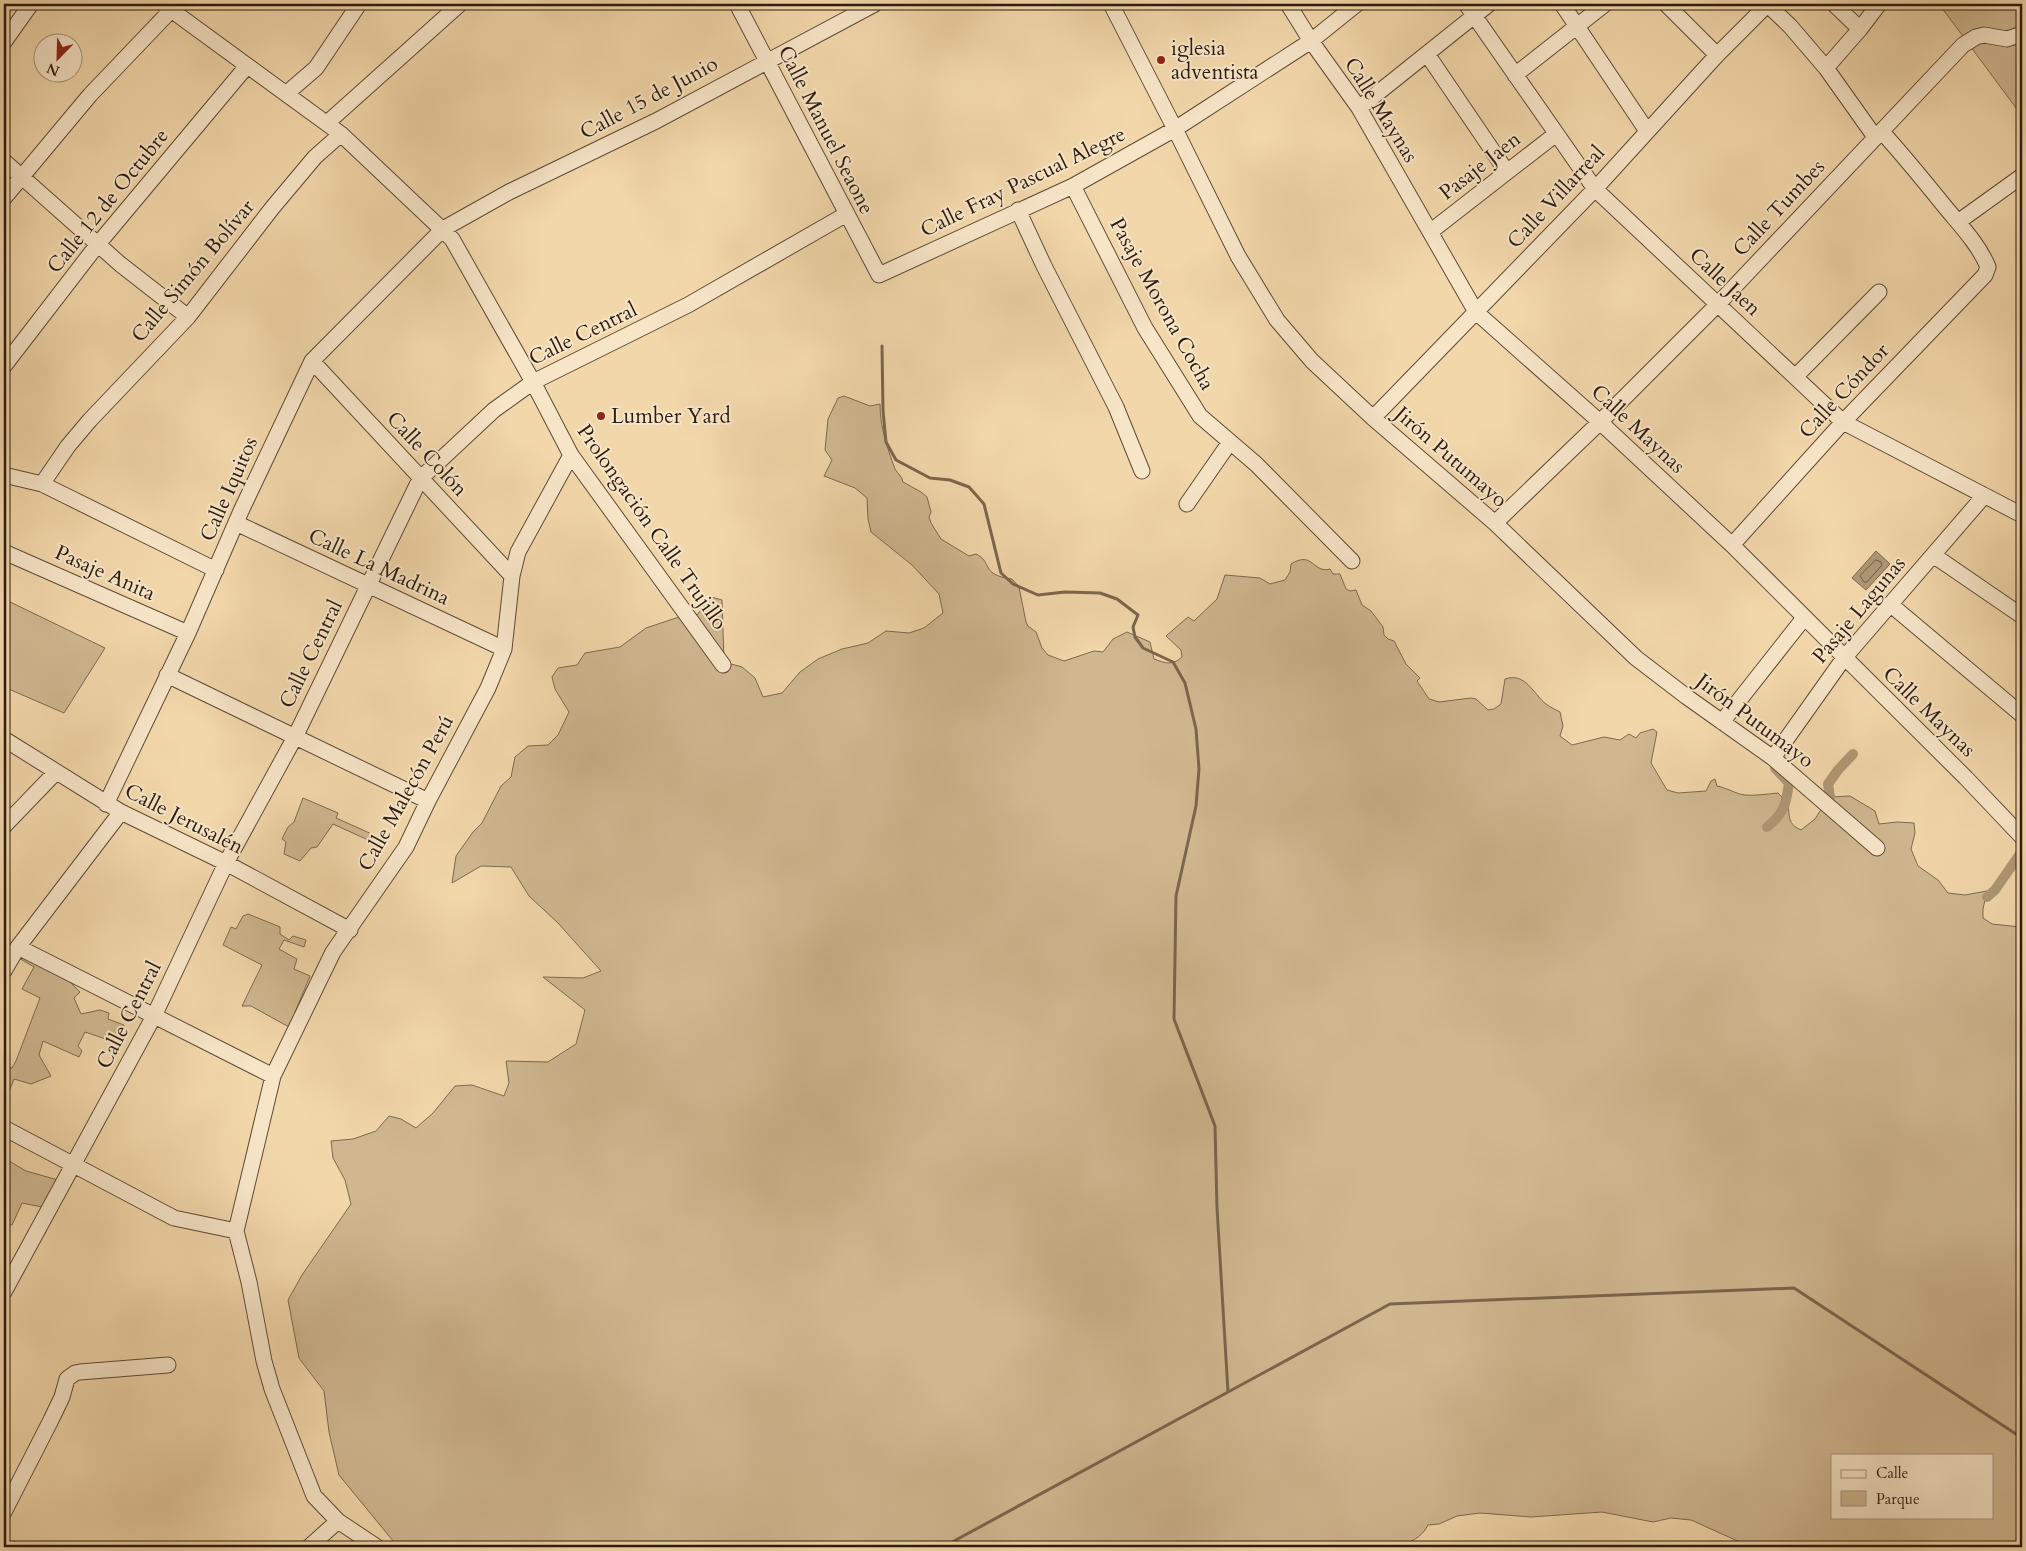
<svg xmlns="http://www.w3.org/2000/svg" width="2026" height="1551" font-family="Cardo,serif">
<rect width="100%" height="100%" fill="#f2d7aa"/>
<filter id="stains"><feTurbulence type="fractalNoise" baseFrequency=".004" numOctaves="4"/><feColorMatrix values="0 0 0 0 .2 0 0 0 0 .09 0 0 0 0 .02 0 0 0 .5 -.17"/></filter>
<radialGradient id="worn" r=".72"><stop offset=".6" stop-color="#630" stop-opacity="0"/><stop offset="1" stop-color="#630" stop-opacity=".3"/></radialGradient>
<!-- green -->
<path fill="#d0b790" stroke="#7e6950" fill-rule="evenodd" d="M1939,4H2022V116Z
M844,396L870,406L880,404C880,427 887,447 895,469C898,474 902,476 903,482L921,492L927,497L931,512L929,517L931,523L941,539L969,556L976,554C993,562 980,575 1012,579L1019,587L1026,622L1028,626L1036,632L1042,648L1048,655L1064,661L1094,651L1103,652L1113,639L1127,632L1150,642L1154,659C1165,663 1172,666 1182,657L1181,650L1166,636L1188,617L1194,621L1217,599L1225,575L1260,578L1270,584L1285,580L1290,572L1291,564C1313,550 1313,574 1330,569L1333,574H1340L1346,589L1350,591L1356,590L1362,605L1371,611L1383,627L1384,635L1388,639L1394,641L1406,664L1420,678L1417,681L1429,699L1439,702L1471,698L1476,699L1488,710L1494,709L1501,704L1505,679C1526,672 1533,694 1546,704C1550,707 1556,710 1560,712L1563,726L1560,736L1572,745L1604,737L1620,740L1629,734L1636,738L1640,733L1653,729L1657,732L1651,763L1667,790L1678,793L1706,791L1711,781L1715,779L1717,786C1727,788 1736,794 1745,795C1755,796 1767,794 1778,793C1780,796 1785,799 1787,802C1791,813 1785,823 1801,830L1815,819L1829,797L1850,796L1875,811L1879,824L1897,822L1914,823L1915,833L1911,849L1918,866L1938,880L1948,893L1965,895L1987,891L1983,909V918L1992,924L2020,927L2022,931V1547H1751L1691,1520L1671,1518L1653,1522L1602,1512L1531,1517L1480,1513L1457,1516L1439,1524L1428,1525C1422,1538 1409,1543 1395,1547H398L339,1475L329,1432L324,1391L299,1358L288,1300L302,1275L351,1204L345,1180L333,1158L331,1141L353,1139L376,1131L389,1116L401,1119L416,1128L433,1113L455,1086L472,1085L504,1096L509,1083L506,1061L548,1062L576,1044L585,1010L543,977L583,978L601,971L558,923L529,896L511,867L481,866L452,883L456,856L473,832L482,823L501,786L511,777L515,757L528,746L548,745L558,735L569,712L555,689L552,677L558,668L577,665L585,653L620,647L646,628L676,618L697,615L711,597L722,600L724,662L742,667L755,678L763,697L782,693L800,672L818,659L842,649L868,643L886,631L909,633L924,628L943,613L939,594L912,565L871,532L868,519L867,498L855,488L824,476L832,460L825,450L828,419L838,398ZM1832,1455H1992V1517H1832Z
M4,599L105,648L64,713L4,687Z
M303,798L338,813L336,818L383,839L379,845L333,824L317,847L311,848L300,861L284,854L286,842L282,839L288,827L294,822Z
M248,914L280,927V934L289,940L293,936L306,940L304,947L284,940L279,949L297,959L294,969L310,976L289,1027L251,1006H242L262,965L223,945L231,927L236,929L243,916Z
M27,955L70,982L80,992L74,998L81,1014L100,1010L109,1013L108,1019L124,1025L117,1043L85,1032L78,1046L82,1051L79,1057L43,1041L39,1055L51,1076L31,1084L14,1079L10,1089L4,1088V1066L12,1068L16,1061L40,998L22,989L34,967L19,958Z
M4,1158L26,1171L58,1180L42,1207L22,1203L12,1225L4,1224Z"/>
<!-- water -->
<path fill="#af9775" stroke="#7b654c" d="M1876,551L1890,564L1866,590L1852,578Z"/>
<g fill="none" stroke-linecap="round" stroke-linejoin="round">
<!-- shore -->
<path stroke="#6e5942" stroke-width="1" d="M1876,560L1881,562L1882,565L1867,582H1864L1860,576Z"/>
<!-- stream -->
<path stroke="#7b654c" stroke-width="3" d="M882,346L883,411L886,442L896,460L930,478L950,480L969,487L984,504L1001,573L1013,584L1038,595L1065,592L1100,593L1117,599L1138,615L1133,627L1135,637L1143,648L1173,662L1185,683L1196,729L1199,769L1196,806L1176,896L1174,1019L1215,1126L1217,1208L1228,1392
M943,1547L1390,1304L1794,1288L2022,1438"/>
<!-- canal -->
<path stroke="#af9775" stroke-width="10" d="M1830,797L1828,784L1838,770L1853,754
M1767,827C1784,813 1786,805 1789,783L1775,768
M1987,897L1995,890L2022,851"/>
<!-- minor casing -->
<g stroke="#5e4a36" stroke-width="17">
<path id="minor" d="M163,4L341,134L452,239L533,382L571,455L723,665
M737,4L879,275L1073,186L1175,129L1311,41L1357,4
M1111,4L1175,129L1238,256L1277,320L1312,361L1373,418L1495,523L1636,658L1687,697L1773,758L1877,848
M1288,4L1311,41L1359,108L1476,312L1600,422L1732,545L1966,778L2022,837
M1466,4L1595,189L1843,422L2022,515
M1562,4L1647,131
M1666,4L1717,55
M1767,4L1790,26L1826,68L1875,137
M1834,4L1860,29
M4,42L31,4
M1427,54L1507,172
M1826,68L1860,29L1879,4
M1515,75L1605,4
M287,93L316,68L359,4
M1359,108L1489,4
M327,123L460,4
M4,161L120,264L188,317
M1073,186L1145,328L1200,416L1256,464L1352,561
M4,198L90,95L177,4
M1018,210L1044,266L1116,407L1142,471
M1958,222L2022,176
M1430,232L1556,134
M312,361L512,576
M4,366L98,244L247,66
M1795,377L1879,292
M1373,418L1595,189L1717,55L1768,4
M4,475L42,484L216,570
M42,484L68,446L90,420L188,317L273,207L315,157L341,134
M1187,504L1230,442
M236,523L504,649
M1495,523L1600,422L1718,304L1963,45L1976,37L1984,35L2007,39L2022,34
M1732,545L1843,422L1985,275L1988,267C1979,245 1961,226 1946,208C1925,182 1904,156 1882,132
M4,552L188,633
M1933,555L2022,616
M1890,604L2022,715
M167,675L428,801
M1722,722L1804,618
M4,739L121,812L226,863L350,930
M1773,758L1844,658L1984,496
M106,804L188,633L241,511L312,361L443,229L509,192L656,121L875,4
M4,826L56,772
M18,947L273,1076
M4,971L18,947L121,812
M4,1128L174,1218L236,1231
M4,1292L154,1016L226,863L295,737L420,479L494,410L533,382L688,305L845,215
M4,1512L51,1420L62,1397L67,1379L75,1373L80,1372L168,1365
M309,1547L338,1521
M377,1547L338,1521L314,1496L272,1389L264,1361L249,1282L236,1231L273,1076L333,952L406,847L428,801L488,688L504,649L512,576L518,552L571,455"/>
</g>
<!-- minor -->
<use href="#minor" stroke="#f7e5c8" stroke-width="15"/>
</g>
<!-- markers -->
<g fill="#8f2418" stroke="#f7e5c8" stroke-width="2">
<circle cx="1161" cy="60" r="5"/>
<circle cx="601" cy="416" r="5"/>
</g>
<g text-anchor="middle" dominant-baseline="central" stroke-width="4" stroke-linejoin="round" paint-order="stroke">
<!-- poi labels -->
<g font-size="21" fill="#2c1b0f" stroke="#f7e5c8" text-anchor="start">
<text x="1171" y="48">iglesia<tspan x="1171" dy="24">adventista</tspan></text>
<text x="611" y="416">Lumber Yard</text>
</g>
<!-- street labels -->
<g font-size="21" fill="#2c1b0f" stroke="#f7e5c8">
<text transform="translate(649 98) rotate(-28)">Calle 15 de Junio</text>
<text transform="translate(1381 110) rotate(58)">Calle Maynas</text>
<text transform="translate(826 130) rotate(63)">Calle Manuel Seaone</text>
<text transform="translate(1480 166) rotate(-38)">Pasaje Jaen</text>
<text transform="translate(1023 182) rotate(-26)">Calle Fray Pascual Alegre</text>
<text transform="translate(1556 197) rotate(-47)">Calle Villarreal</text>
<text transform="translate(108 201) rotate(-51)">Calle 12 de Octubre</text>
<text transform="translate(1779 208) rotate(-47)">Calle Tumbes</text>
<text transform="translate(193 271) rotate(-50)">Calle Simón Bolívar</text>
<text transform="translate(1725 282) rotate(43)">Calle Jaen</text>
<text transform="translate(1162 304) rotate(61)">Pasaje Morona Cocha</text>
<text transform="translate(583 334) rotate(-26)">Calle Central</text>
<text transform="translate(1844 391) rotate(-47)">Calle Cóndor</text>
<text transform="translate(1638 429) rotate(43)">Calle Maynas</text>
<text transform="translate(427 454) rotate(47)">Calle Colón</text>
<text transform="translate(1451 457) rotate(41)">Jirón Putumayo</text>
<text transform="translate(229 489) rotate(-66)">Calle Iquitos</text>
<text transform="translate(652 527) rotate(55)">Prolongación Calle Trujillo</text>
<text transform="translate(379 567) rotate(25)">Calle La Madrina</text>
<text transform="translate(105 573) rotate(24)">Pasaje Anita</text>
<text transform="translate(1859 610) rotate(-50)">Pasaje Lagunas</text>
<text transform="translate(311 654) rotate(-64)">Calle Central</text>
<text transform="translate(1929 712) rotate(44)">Calle Maynas</text>
<text transform="translate(1755 721) rotate(37)">Jirón Putumayo</text>
<text transform="translate(406 793) rotate(-61)">Calle Malecón Perú</text>
<text transform="translate(184 819) rotate(27)">Calle Jerusalén</text>
<text transform="translate(129 1015) rotate(-63)">Calle Central</text>
</g>
</g>
<!-- margin -->
<rect width="2026" height="1551" fill="none" stroke="#f2d7aa" stroke-width="20"/>
<rect x="5" y="5" width="2016" height="1541" fill="none" stroke="#2c1b0f" stroke-width="2.5"/>
<rect x="10" y="10" width="2006" height="1531" fill="none" stroke="#2c1b0f"/>
<!-- legend -->
<rect x="1831" y="1454" width="162" height="65" fill="#f7e5c8" stroke="#a6947e"/>
<rect x="1841" y="1470" width="25" height="8" fill="#f7e5c8" stroke="#a6947e"/>
<text x="1876" y="1478" font-size="15" fill="#2c1b0f">Calle</text>
<rect x="1841" y="1491" width="25" height="15" fill="#d0b790" stroke="#a6947e"/>
<text x="1876" y="1504" font-size="15" fill="#2c1b0f">Parque</text>
<!-- north arrow -->
<g transform="translate(58 58) rotate(203)"><circle r="24" fill="#f7e5c8" stroke="#a6947e"/>
<path d="M0-4L9 19L0 12L-9 19Z" fill="#8f2418"/>
<text y="-8" font-size="14" font-weight="bold" text-anchor="middle" fill="#2c1b0f">N</text>
</g>
<rect width="100%" height="100%" filter="url(#stains)"/>
<rect width="100%" height="100%" fill="url(#worn)"/>
</svg>
